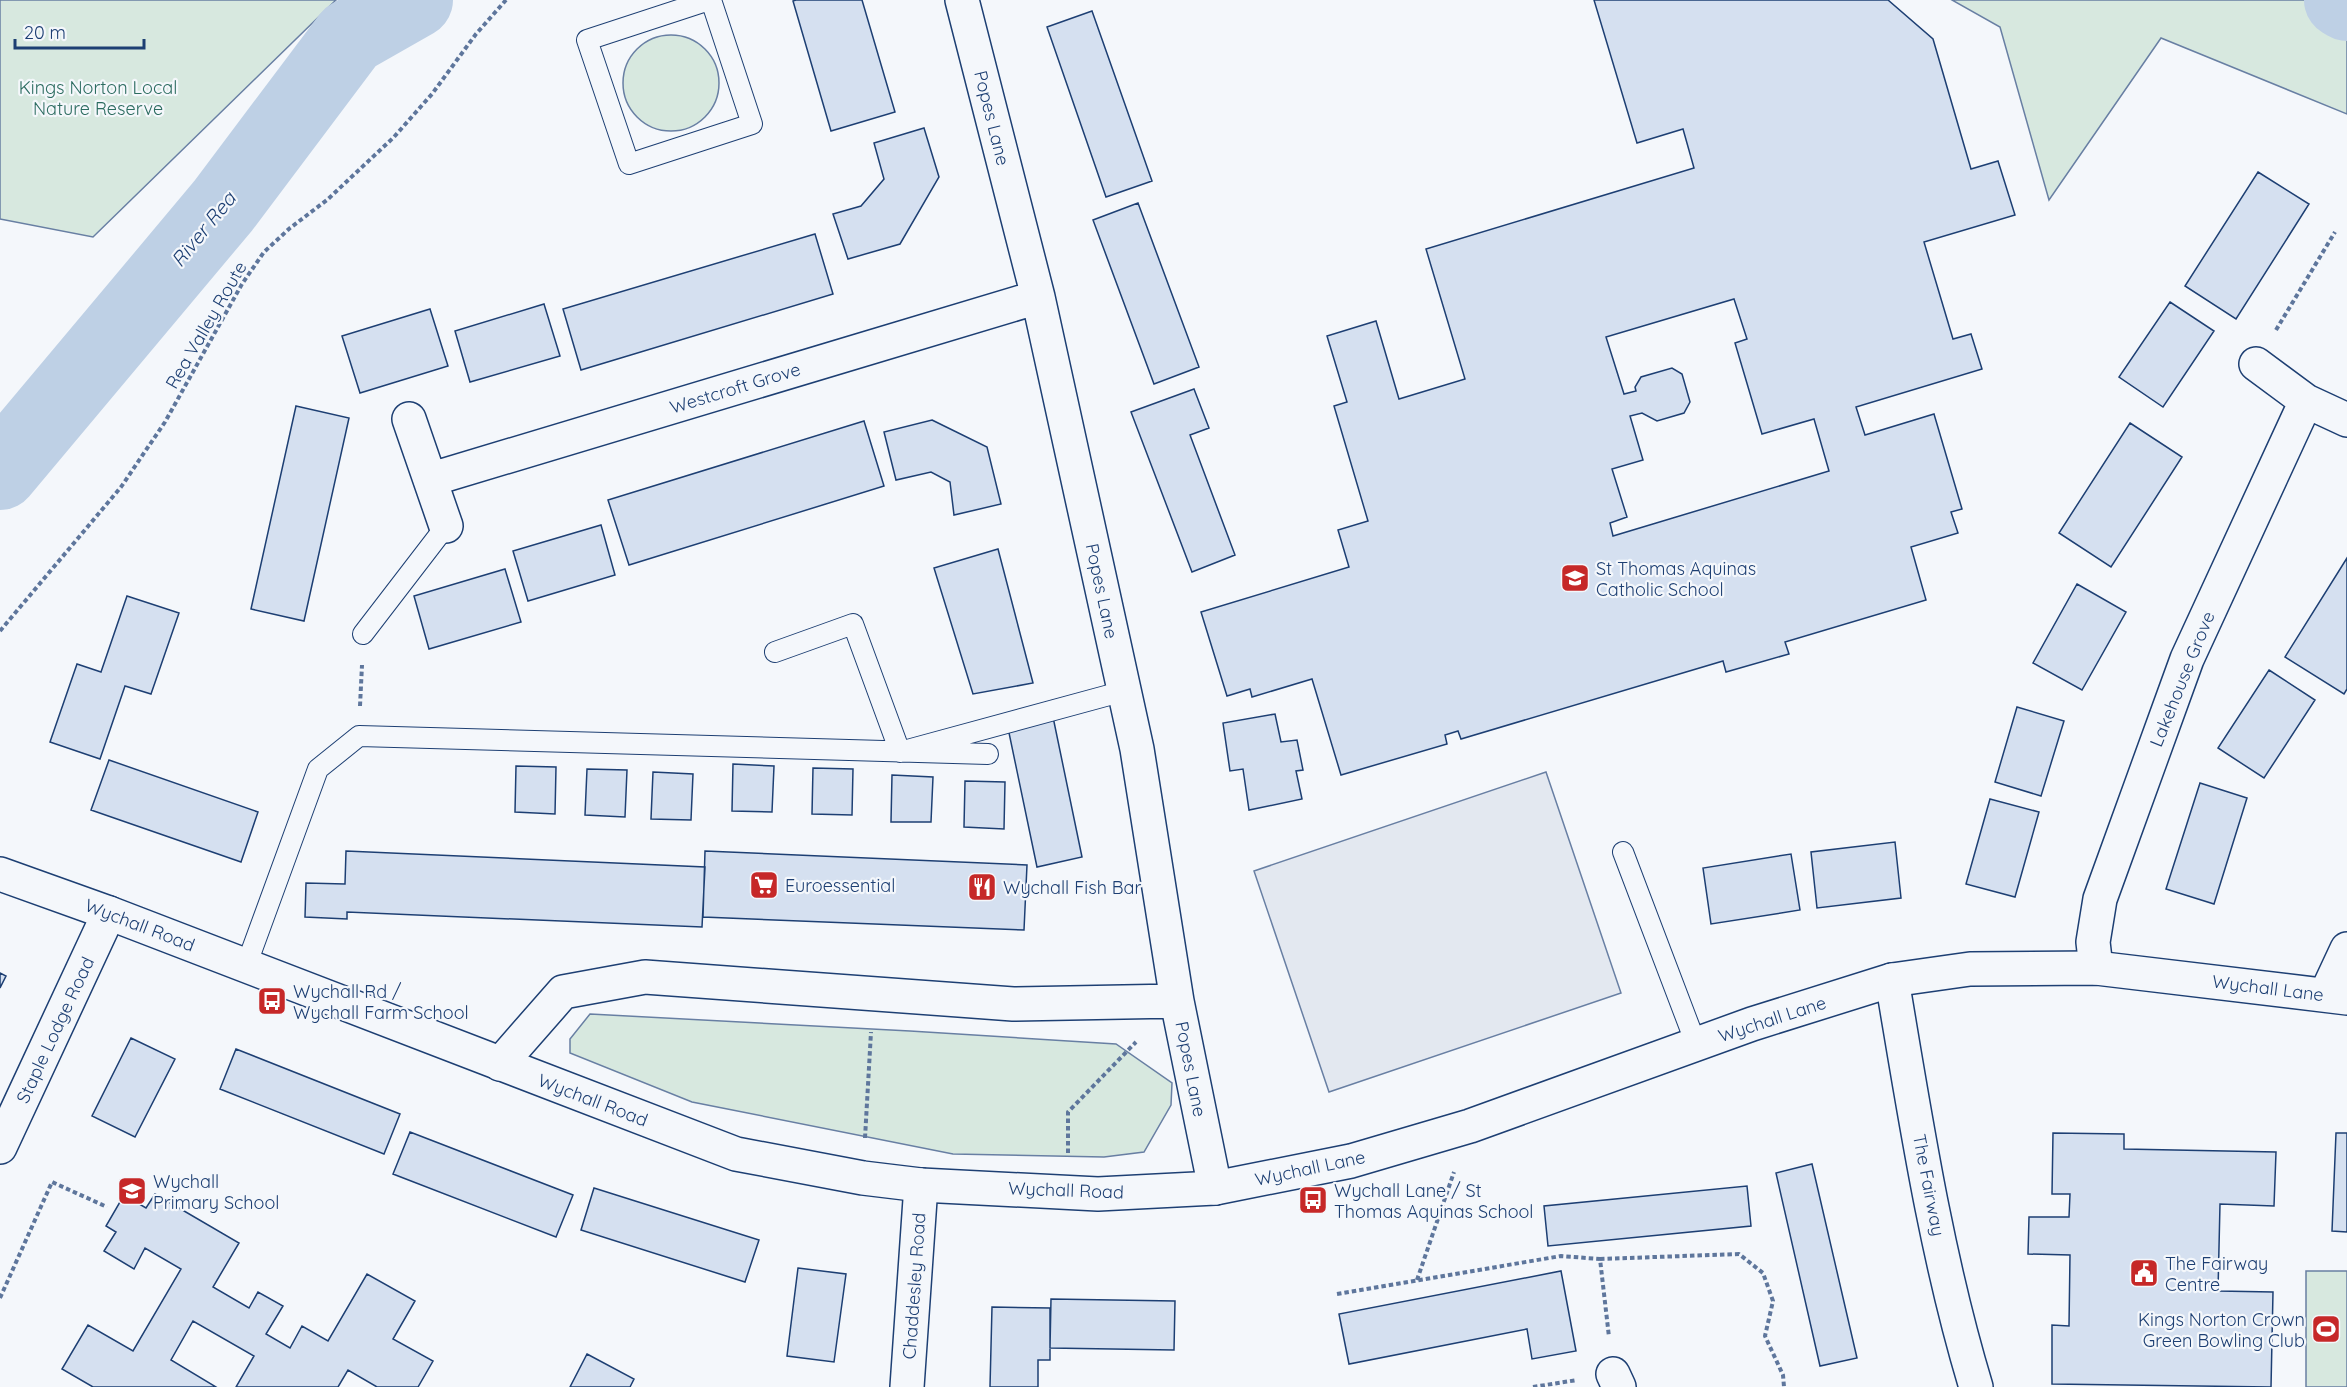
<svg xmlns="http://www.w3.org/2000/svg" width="2347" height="1387" font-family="Quicksand,sans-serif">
<rect width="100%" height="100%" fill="#f4f7fb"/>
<!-- green -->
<path fill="#d7e8df" stroke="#687fa3" stroke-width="1.5" d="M0,0H336L93,237L0,219Z
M1952,0H2347V114L2161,38L2049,200L2000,27Z
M623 83a48 48 0 1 1 96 0a48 48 0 1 1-96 0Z
M590,1014L910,1031L1116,1044L1172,1083L1171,1105L1144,1152L1104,1157L953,1154L692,1102L570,1053V1039Z
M2306,1271H2347V1387H2306Z"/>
<!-- parking -->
<path fill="#e3e8f0" stroke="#687fa3" stroke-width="1.5" d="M1546,772L1621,993L1329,1092L1254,871Z"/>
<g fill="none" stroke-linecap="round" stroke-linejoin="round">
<!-- river -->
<path stroke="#bed0e5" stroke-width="76" d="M2342,0L2347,3
M0,472L223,206L350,37L415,0"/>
</g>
<!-- building -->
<path fill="#d5e0f0" stroke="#1d3f73" stroke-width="1.5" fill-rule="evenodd" d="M796,0H862L895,112L831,131L793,1Z
M1594,0H1888L1933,39L1971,169L1998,161L2015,215L1924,242L1953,339L1971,334L1982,369L1856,407L1865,435L1934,414L1962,509L1951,512L1958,533L1911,547L1926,600L1785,642L1789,654L1726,672L1723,661L1461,739L1458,731L1445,735L1447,744L1341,775L1312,679L1252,697L1250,689L1227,696L1201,612L1349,567L1338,530L1368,521L1334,406L1347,402L1327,336L1376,321L1399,399L1465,379L1426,249L1694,168L1683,129L1637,143ZM1734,299L1747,339L1735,343L1762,434L1814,419L1829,471L1613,536L1610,523L1627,517L1612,469L1643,460L1630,416L1642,413L1657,421L1684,413L1690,402L1682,374L1672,368L1641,377L1635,387L1636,391L1624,394L1606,337Z
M1092,11L1152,181L1106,197L1047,27Z
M924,128L939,177L900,244L848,259L833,214L861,206L884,179L874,143Z
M2258,172L2309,204L2236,319L2185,286Z
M1138,203L1199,367L1154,384L1093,220Z
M815,234L833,294L581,370L563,309Z
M2170,302L2214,331L2163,407L2119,377Z
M544,304L560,356L470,382L455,331Z
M430,309L448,366L360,393L342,336Z
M1194,389L1209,428L1190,435L1235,555L1192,572L1131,412Z
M296,406L349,418L304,621L251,609Z
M932,420L987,447L1001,504L954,515L950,482L931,472L896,480L884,432Z
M864,421L884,486L629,565L608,500Z
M2130,423L2182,457L2111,567L2059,533Z
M601,525L615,575L528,601L513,551Z
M998,549L1033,683L973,694L934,568Z
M2347,558V689L2344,694L2285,657Z
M505,569L521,622L429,649L414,596Z
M2077,584L2126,612L2082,690L2033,663Z
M127,596L179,613L151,694L125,686L100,759L50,742L77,664L101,672Z
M2269,670L2315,700L2264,778L2218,748Z
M2017,707L2064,721L2041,796L1995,782Z
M1275,714L1281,742L1297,740L1303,770L1296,771L1302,799L1249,810L1243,769L1230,771L1223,723Z
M1053,717L1082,857L1037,867L1008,728Z
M109,760L258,812L241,862L91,810Z
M733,764L774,766L772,812L732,811Z
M516,766L556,767L555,814L515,812Z
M813,768L853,769L852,815L812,814Z
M587,769L627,770L625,817L585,815Z
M653,772L693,774L691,820L651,819Z
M892,775L933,777L931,822H891Z
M965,781L1005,782L1004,829L964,827Z
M2200,783L2247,798L2214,904L2166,889Z
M1990,799L2039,812L2015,897L1966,884Z
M1895,842L1901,898L1817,908L1811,852Z
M346,851L705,867L702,927L347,912V919L305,917L306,883L345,884Z
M705,851L1027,865L1024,930L703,917Z
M1791,854L1800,910L1711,924L1703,868Z
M0,973L6,976L0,988Z
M131,1038L175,1059L135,1137L92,1116Z
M236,1049L400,1114L384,1154L220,1089Z
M410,1132L573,1195L556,1237L393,1174Z
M2053,1133L2124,1134V1149L2276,1152L2274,1206L2220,1204L2218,1291L2273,1292L2271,1387L2052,1384V1325L2069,1326L2070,1255L2028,1254L2029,1217H2069L2070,1194H2052Z
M2336,1133H2347V1232L2332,1231Z
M1812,1164L1857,1358L1820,1366L1776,1173Z
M1747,1186L1751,1226L1548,1246L1544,1206Z
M594,1188L759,1240L745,1282L581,1230Z
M155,1194L239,1243L213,1287L249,1308L258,1292L283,1306L266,1334L290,1348L302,1326L328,1341L367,1274L415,1301L393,1339L433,1361L418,1387H377L348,1370L338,1387H236L254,1356L193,1321L171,1360L216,1387H93L62,1369L88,1325L133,1351L181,1269L145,1248L134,1269L104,1251L116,1232L106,1226L124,1195L146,1208Z
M798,1268L846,1274L834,1362L787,1356Z
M1561,1271L1576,1351L1532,1359L1527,1329L1349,1364L1339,1314Z
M1051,1299L1175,1301L1174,1350L1050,1348Z
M992,1307L1050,1308V1360H1038V1387H990Z
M587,1354L634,1379L630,1387H570Z"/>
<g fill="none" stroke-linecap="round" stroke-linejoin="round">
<!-- lane casing -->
<g stroke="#1d3f73" stroke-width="22">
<path id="lane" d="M709,0L587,40L629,164L752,124L711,0
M363,634L446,526
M775,652L853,624L900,752L1124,691
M1623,852L1696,1044
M246,966L318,769L359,736L988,754"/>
</g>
<!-- street casing -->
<g stroke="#1d3f73" stroke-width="36">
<path id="street" d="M962,0L1038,297L1137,749L1177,1001L1215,1188
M2256,364L2306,401L2347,420
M409,419L446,526
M432,479L1038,297
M0,874L109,913L0,1147
M2096,968L2093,942L2100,899L2187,659L2306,401
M1892,980C1915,1116 1936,1255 1976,1387
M2326,994L2347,949
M500,1064L563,992L645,977L1013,1004L1177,1001
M1613,1374L1619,1387
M907,1387L921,1185"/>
</g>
<!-- secondary casing -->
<g stroke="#1d3f73" stroke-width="36">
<path id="secondary" d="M109,913L736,1154L863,1178L921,1185L1098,1194L1215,1188L1351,1161L1470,1126L1752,1024L1892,980L1970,969L2096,968L2347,998"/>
</g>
<!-- path -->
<path stroke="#5e769c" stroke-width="4" stroke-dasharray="4.5 3" stroke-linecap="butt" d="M2276,330L2335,232
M0,631L121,487L165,422L242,284L264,252L290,228L327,200L394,137L432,94L476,34L506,0
M360,706L362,665
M865,1138L871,1032
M1068,1153V1112L1136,1042
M1600,1259L1739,1254L1763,1273L1773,1301L1765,1336L1783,1375L1784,1387
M1417,1280L1454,1172
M1337,1294L1561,1256L1600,1259L1609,1337
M0,1298L52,1182L107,1207
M1533,1387L1577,1380"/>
<!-- lane -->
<use href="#lane" stroke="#f4f7fb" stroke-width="20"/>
<!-- street -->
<use href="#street" stroke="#f4f7fb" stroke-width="33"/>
<!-- secondary -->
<use href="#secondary" stroke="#f4f7fb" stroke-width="33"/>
</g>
<!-- icons -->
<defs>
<g id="school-square" transform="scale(1.5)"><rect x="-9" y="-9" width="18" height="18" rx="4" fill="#c62828" stroke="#f4f7fb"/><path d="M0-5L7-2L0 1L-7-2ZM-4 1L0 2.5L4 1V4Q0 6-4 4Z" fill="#fff"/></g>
<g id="supermarket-square" transform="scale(1.5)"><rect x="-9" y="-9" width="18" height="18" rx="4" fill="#c62828" stroke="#f4f7fb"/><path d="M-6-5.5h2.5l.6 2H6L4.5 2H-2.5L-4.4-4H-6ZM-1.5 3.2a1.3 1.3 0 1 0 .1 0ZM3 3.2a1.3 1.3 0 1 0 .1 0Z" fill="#fff"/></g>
<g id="restaurant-square" transform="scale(1.5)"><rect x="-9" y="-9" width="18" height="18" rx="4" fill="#c62828" stroke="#f4f7fb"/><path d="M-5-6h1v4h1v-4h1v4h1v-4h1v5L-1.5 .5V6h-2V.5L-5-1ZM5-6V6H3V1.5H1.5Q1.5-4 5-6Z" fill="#fff"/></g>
<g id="bus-square" transform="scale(1.5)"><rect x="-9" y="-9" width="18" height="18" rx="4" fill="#c62828" stroke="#f4f7fb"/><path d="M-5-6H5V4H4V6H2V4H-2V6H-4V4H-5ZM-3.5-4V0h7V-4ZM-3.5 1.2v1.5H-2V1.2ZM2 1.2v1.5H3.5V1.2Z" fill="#fff"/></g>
<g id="civic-square" transform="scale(1.5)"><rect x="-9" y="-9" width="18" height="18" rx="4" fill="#c62828" stroke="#f4f7fb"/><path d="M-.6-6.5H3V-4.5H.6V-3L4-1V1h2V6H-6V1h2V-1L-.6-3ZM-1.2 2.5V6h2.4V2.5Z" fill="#fff"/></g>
<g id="stadium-square" transform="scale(1.5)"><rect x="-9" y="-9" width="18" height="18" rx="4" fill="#c62828" stroke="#f4f7fb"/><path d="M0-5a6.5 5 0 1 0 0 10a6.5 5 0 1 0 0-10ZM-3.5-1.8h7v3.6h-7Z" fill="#fff"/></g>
</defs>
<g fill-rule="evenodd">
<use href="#school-square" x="1575" y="578"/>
<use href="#supermarket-square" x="764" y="885"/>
<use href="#restaurant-square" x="982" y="887"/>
<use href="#bus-square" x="272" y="1001"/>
<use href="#school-square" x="132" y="1191"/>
<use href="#bus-square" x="1313" y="1200"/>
<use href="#civic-square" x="2144" y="1273"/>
<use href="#stadium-square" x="2326" y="1329"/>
</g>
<g text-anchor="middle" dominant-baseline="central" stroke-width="4.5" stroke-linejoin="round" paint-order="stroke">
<!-- park labels -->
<g font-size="18" fill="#2c6c60" stroke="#f4f7fb">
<text x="98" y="87">Kings Norton Local<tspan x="98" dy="21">Nature Reserve</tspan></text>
</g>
<!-- street labels -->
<g font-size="18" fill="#1d3f73" stroke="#f4f7fb">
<text transform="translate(992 118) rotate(76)">Popes Lane</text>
<text transform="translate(206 325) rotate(-60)">Rea Valley Route</text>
<text transform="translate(735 388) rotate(-17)">Westcroft Grove</text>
<text transform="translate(1102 591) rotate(78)">Popes Lane</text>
<text transform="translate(2182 679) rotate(-68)">Lakehouse Grove</text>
<text transform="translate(140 925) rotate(21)">Wychall Road</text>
<text transform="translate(2268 988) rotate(7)">Wychall Lane</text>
<text transform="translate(1772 1019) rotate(-18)">Wychall Lane</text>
<text transform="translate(55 1030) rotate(-65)">Staple Lodge Road</text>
<text transform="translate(1191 1069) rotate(79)">Popes Lane</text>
<text transform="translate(593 1100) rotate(21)">Wychall Road</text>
<text transform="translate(1310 1168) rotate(-12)">Wychall Lane</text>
<text transform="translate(1929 1185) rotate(79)">The Fairway</text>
<text transform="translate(1066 1190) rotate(2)">Wychall Road</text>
<text transform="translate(914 1286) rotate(-86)">Chaddesley Road</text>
</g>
<!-- poi labels -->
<g font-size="18" fill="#1d3f73" stroke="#f4f7fb" text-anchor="start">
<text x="1596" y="568">St Thomas Aquinas<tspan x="1596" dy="21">Catholic School</tspan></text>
<text x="785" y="885">Euroessential</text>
<text x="1003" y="887">Wychall Fish Bar</text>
<text x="293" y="991">Wychall Rd /<tspan x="293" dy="21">Wychall Farm School</tspan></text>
<text x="153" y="1181">Wychall<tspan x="153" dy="21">Primary School</tspan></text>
<text x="1334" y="1190">Wychall Lane / St<tspan x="1334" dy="21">Thomas Aquinas School</tspan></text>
<text x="2165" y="1263">The Fairway<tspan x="2165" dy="21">Centre</tspan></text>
<text x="2305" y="1319" text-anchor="end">Kings Norton Crown<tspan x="2305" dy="21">Green Bowling Club</tspan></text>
</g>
<!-- water labels -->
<g font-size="20" font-style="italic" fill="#1d3f73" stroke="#f4f7fb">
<text transform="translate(203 229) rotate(-51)">River Rea</text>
</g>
</g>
<!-- scale -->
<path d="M15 39v9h129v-9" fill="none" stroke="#1d3f73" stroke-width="3"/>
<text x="24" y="39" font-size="18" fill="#1d3f73" stroke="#f4f7fb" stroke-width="4.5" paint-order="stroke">20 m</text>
</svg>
